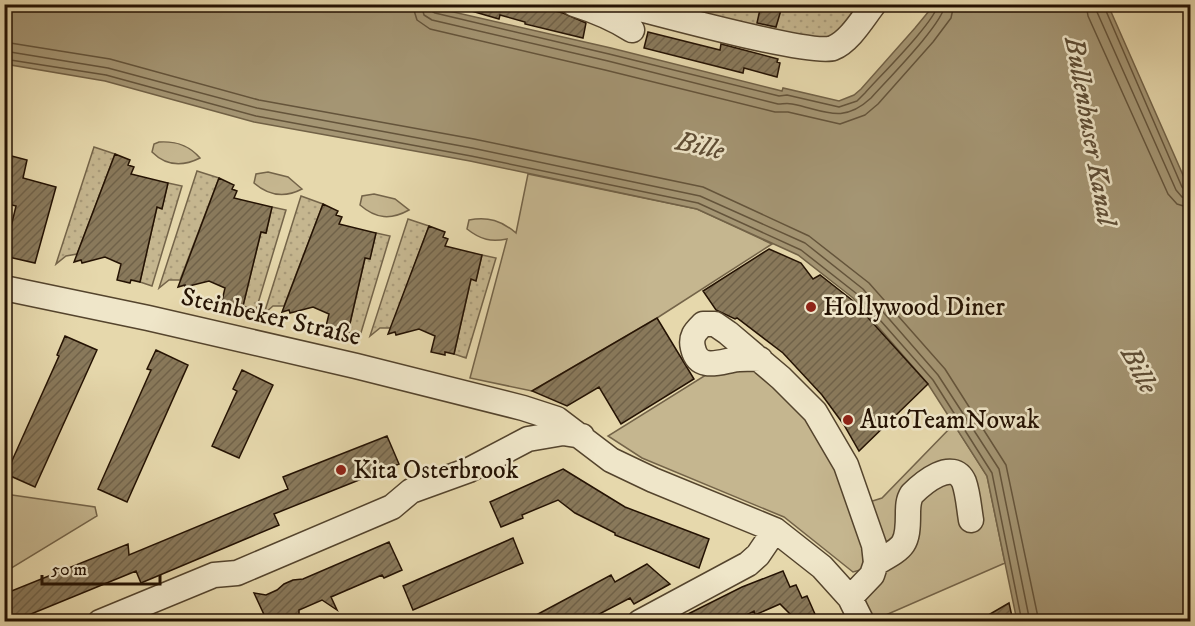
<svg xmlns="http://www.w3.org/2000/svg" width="1195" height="626" font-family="'IM FELL DW Pica',serif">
<defs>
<pattern id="garden-dots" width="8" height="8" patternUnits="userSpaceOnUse" patternTransform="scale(1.5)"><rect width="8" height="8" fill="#c5b68f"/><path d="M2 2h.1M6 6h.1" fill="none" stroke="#a99b7a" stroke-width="1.8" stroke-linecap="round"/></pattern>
<pattern id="building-hatch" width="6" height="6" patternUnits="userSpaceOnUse" patternTransform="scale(1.5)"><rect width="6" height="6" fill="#89795b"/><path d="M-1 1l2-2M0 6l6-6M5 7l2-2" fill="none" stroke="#706249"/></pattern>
</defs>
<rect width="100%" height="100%" fill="#e6d8ac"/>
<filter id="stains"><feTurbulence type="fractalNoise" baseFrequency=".00333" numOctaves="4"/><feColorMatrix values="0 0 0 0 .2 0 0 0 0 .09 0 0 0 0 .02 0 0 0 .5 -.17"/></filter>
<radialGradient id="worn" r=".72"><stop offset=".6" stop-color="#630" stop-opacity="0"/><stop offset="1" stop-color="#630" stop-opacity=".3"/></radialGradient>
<!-- green -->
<path fill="#c5b68f" stroke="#746449" stroke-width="1.5" d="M159,142C176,141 189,145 200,158C182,167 166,166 152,152L154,144Z
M268,172L288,177L302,189C285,198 269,196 254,183L256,174Z
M528,174L697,209L772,244L657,318L532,391L470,378L507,239C491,242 481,240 467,229L469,220C488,216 502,221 516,233Z
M374,194L395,199L409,210C391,220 376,219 360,205L362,196Z
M758,369L808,417L838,467L863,544L864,569L853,572L784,517L642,458L608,436L709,373Z
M954,424L987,476L1005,563L872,621C857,590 865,538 866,503L882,498Z
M5,494L95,507L97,516L5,572Z"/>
<!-- garden -->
<path fill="url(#garden-dots)" stroke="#746449" stroke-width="1.5" d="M598,5H879L847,44Z
M94,147L115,154L77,254L66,256L56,264Z
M197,171L219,178L180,280H169L159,288Z
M168,183L182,186L152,286L140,282L157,207L162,208Z
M301,196L323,204L284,306H273L264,314Z
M272,207L286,210L256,310L243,306L261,232L266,233Z
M408,219L429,226L391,328H380L370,336Z
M376,233L390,236L360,336L348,332L365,258H370Z
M482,255L496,258L466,358L454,354L471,279L476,280Z"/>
<!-- water -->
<path fill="#a49573" stroke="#716146" stroke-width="1.5" d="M4,5H423L611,48L782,91L783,88L839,101L854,95L861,89L915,28L934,5H1108L1190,191V621H1017L987,476L928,384L853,298L798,255L697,209L470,161L254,122L105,81L5,64Z"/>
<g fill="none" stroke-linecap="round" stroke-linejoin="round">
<!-- shore -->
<path stroke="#64543b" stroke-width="1.5" d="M412,4L417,20L430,29L605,70L775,112H788L840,124L865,115L878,104L933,42L951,18L954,4
M421,4L424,15L432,20L608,61L778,104C783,104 787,103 792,104C824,110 842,125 871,98C886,81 944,23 945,4
M429,4L430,10L435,13L609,54L779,96L787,95L839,107L857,101L865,93C879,77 936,21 938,4
M1086,4L1088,16L1168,194L1177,204L1190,208
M1095,4L1097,12L1176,190L1182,197L1190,199
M1103,4L1182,187L1185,190L1190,191
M4,42L110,59L259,100L474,139L703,187L809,236L869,283L945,369L1006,465L1039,622
M4,51L108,68L257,108L472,148L700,196L805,243L863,289L938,375L999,469L1030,622
M4,59L106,75L256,116L471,156L698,203L801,250L857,294L933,380L992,473L1022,622"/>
</g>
<!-- building -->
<path fill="url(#building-hatch)" stroke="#241203" stroke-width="1.5" d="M462,4H510L528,9L529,5L563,13L586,23L583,38L525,24V22L500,15L499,19L461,8Z
M761,5L781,10L776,27L757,23Z
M648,32L720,50L721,44L778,59L777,62L780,63L777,77L744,68L743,73L644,48Z
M4,154L27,160L23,178L56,187L35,263L4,256L16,206L4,203Z
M115,154L130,160L128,165L134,167L131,174L168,183L162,209L157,207L140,282L131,280L130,283L117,280L121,264L105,257L82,263L81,260L74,262Z
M219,178L234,185L232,189L237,191L234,198L272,207L266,233L261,232L243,306L235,305L234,308L221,305L225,288L209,281L185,287V285L178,287Z
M323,204L338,211L336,215L342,217L339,224L376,233L370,259L365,258L348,332L339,330L338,333L325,330L329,314L313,307L290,313L289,310L282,312Z
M429,226L445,232L443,237L448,239L445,246L482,255L476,281L471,279L454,354L445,352V355L431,352L435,336L419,329L396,335L395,332L388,334Z
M769,249L801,263L813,279L820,275L852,300L928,384L859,451L844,425L822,395L783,353L737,318L735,319L716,310L703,291Z
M657,318L694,379L621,424L599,387L567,406L532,391Z
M65,336L97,350L35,487L6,474L59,356L57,355Z
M156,350L188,365L127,502L98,489L151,370L147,369Z
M242,370L273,385L239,458L212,446L237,391L233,389Z
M387,436L399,464L274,514L279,525L141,583L136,571L14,621H4V594L128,544L129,555L288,489L283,477Z
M563,469L625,507L709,539L699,568L615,535V533L575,513L558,500L522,515L523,518L501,527L490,502Z
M513,538L523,563L413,610L403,586Z
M389,542L402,570L384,578L382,575L331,597L337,610L322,600L299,610V615L290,616L276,621H267L254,593L266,595L277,590L284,584L293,580L303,579Z
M647,564L670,584L634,604L630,598L586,621H525L611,575L615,582Z
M783,571L790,587L796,585L802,598L807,596L818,621H797L780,604L755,615L754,611L735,621H674L742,587Z
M1009,603L1013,621H978Z"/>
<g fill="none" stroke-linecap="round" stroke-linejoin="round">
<!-- minor casing -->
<g stroke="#54442d" stroke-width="27">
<path id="minor" d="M574,4C596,11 613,18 632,30
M621,4C654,12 811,56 833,48C850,41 863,18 874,4
M4,288L148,318L356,366L523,408L557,419L611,460L653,480L775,530L822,567L850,598L862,622
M760,359C751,359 741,358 732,360C717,363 698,370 693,348C690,336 696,331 703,324H715L728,333L781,378L815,412L846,465L874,545L876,563L872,575L850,598
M876,563C904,547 908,546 908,514C908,507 908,500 912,494C922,484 953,457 964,482C968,493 969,508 971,520
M100,622L214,575L237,573L392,507L411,491L469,470L528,439L563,433L582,436
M640,622L748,564L758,555L775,530"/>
</g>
<!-- minor -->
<use href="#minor" stroke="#efe6c9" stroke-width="24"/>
</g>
<!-- markers -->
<g fill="#8f2418" stroke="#efe6c9" stroke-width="2">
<circle cx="811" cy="307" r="6"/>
<circle cx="848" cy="420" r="6"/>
<circle cx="341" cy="470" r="6"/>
</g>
<g text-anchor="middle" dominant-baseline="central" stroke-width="5" stroke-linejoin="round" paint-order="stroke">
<!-- poi labels -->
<g font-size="26" fill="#241203" stroke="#efe6c9" text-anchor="start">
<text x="823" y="307">Hollywood Diner</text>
<text x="860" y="420">AutoTeamNowak</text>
<text x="353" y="470">Kita Osterbrook</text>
</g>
<!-- street labels -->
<g font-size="26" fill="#241203" stroke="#efe6c9">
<text transform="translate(271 317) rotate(13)">Steinbeker Straße</text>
</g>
<!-- water labels -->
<g font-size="27" font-style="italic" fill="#5e4d35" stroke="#efe6c9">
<text transform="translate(1090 131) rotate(80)">Bullenhuser Kanal</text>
<text transform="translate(700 146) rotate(13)">Bille</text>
<text transform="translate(1139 370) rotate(63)">Bille</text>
</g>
</g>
<!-- margin -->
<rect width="1195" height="626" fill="none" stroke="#e6d8ac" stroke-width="24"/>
<rect x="6" y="6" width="1183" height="614" fill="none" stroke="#241203" stroke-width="3"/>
<rect x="12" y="12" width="1171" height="602" fill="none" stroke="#241203" stroke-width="1.5"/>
<!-- scale -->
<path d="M42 575v9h118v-9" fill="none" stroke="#241203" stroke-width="3"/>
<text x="51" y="575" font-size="18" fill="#241203" stroke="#efe6c9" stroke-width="4.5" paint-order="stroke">50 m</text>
<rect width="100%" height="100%" filter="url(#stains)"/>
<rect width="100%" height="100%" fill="url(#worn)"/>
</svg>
